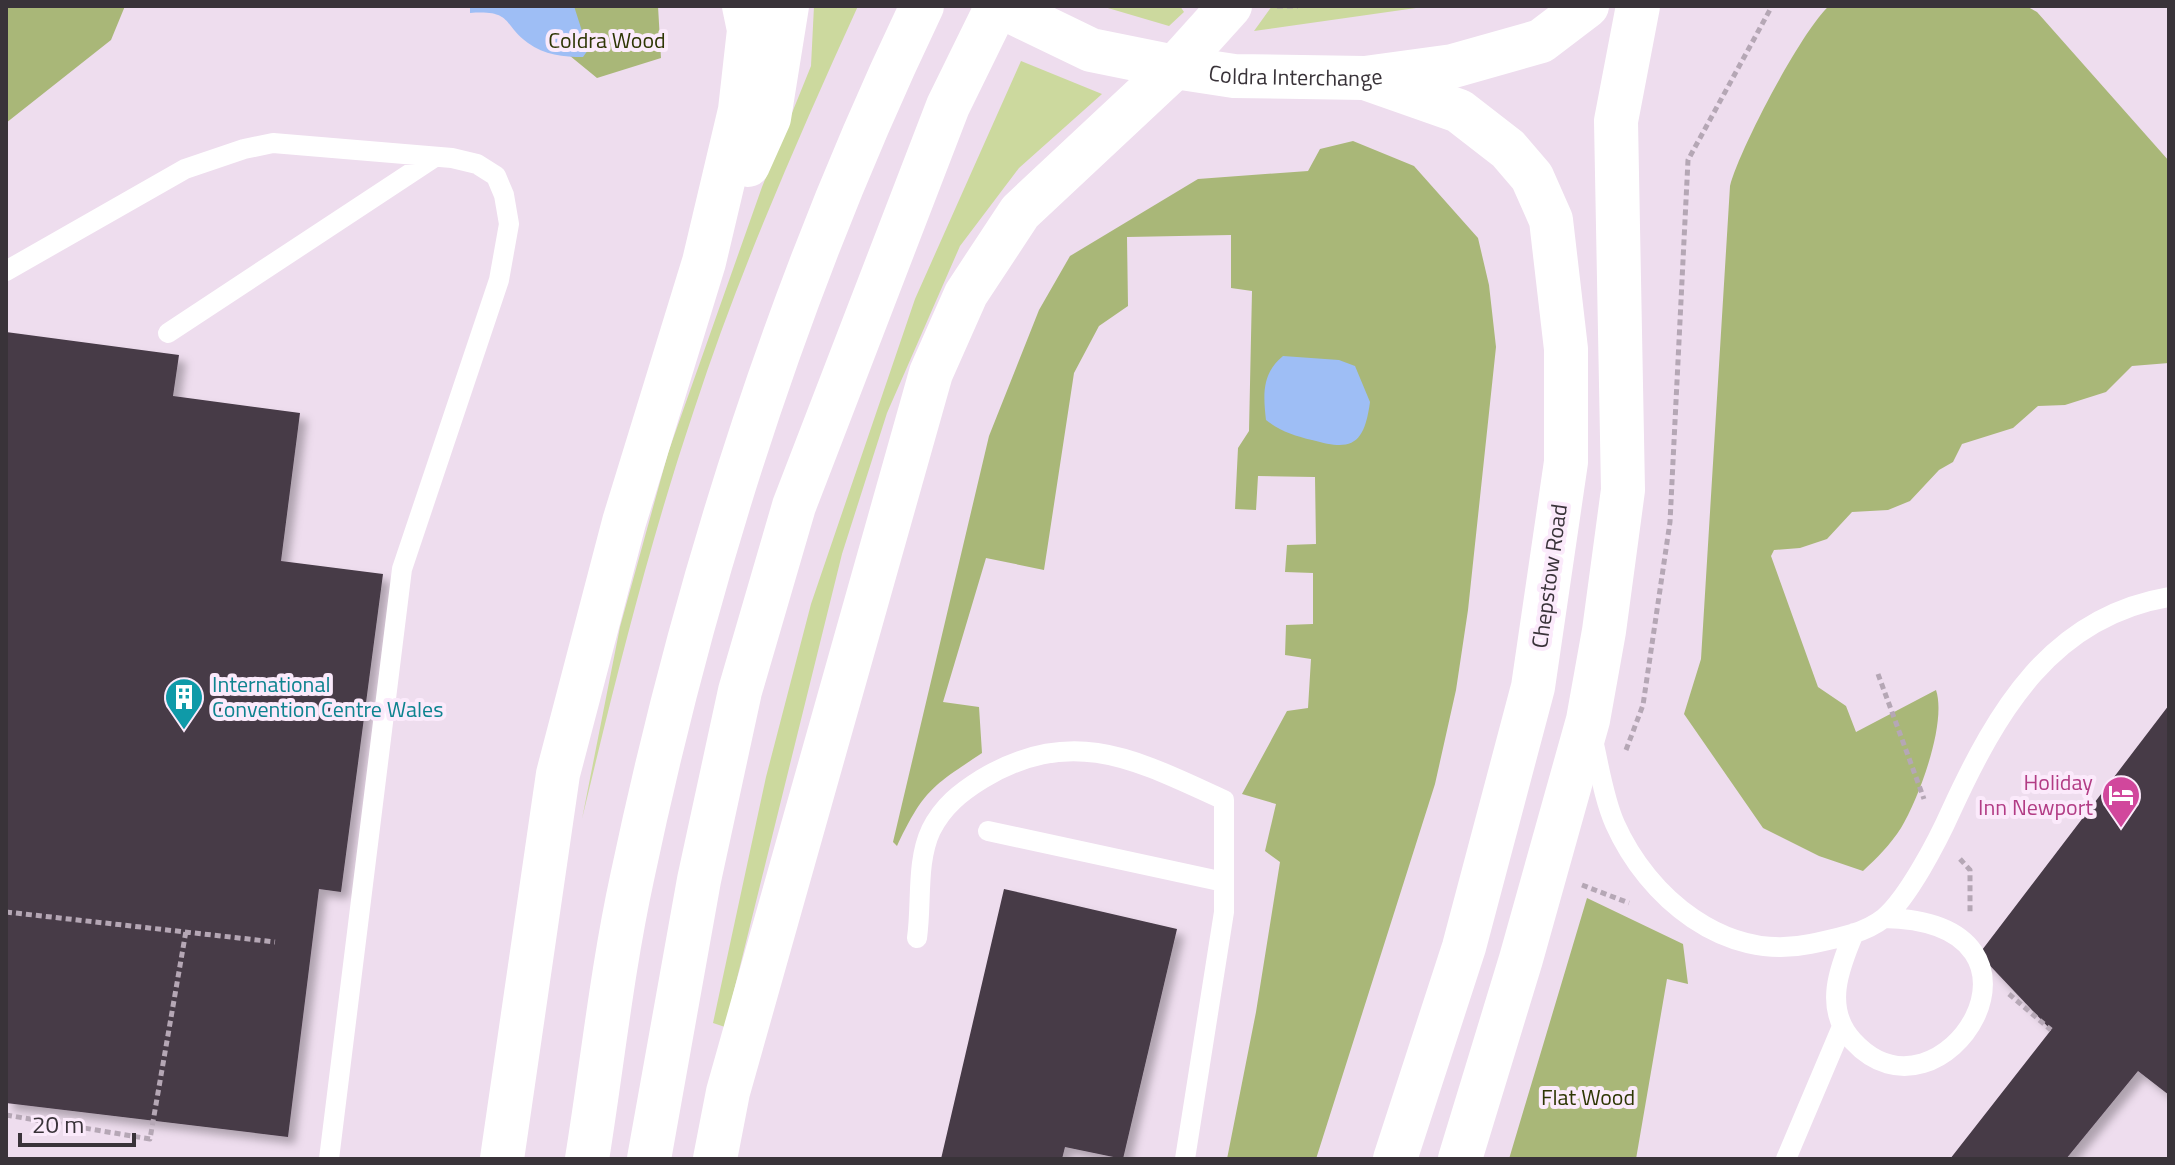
<svg xmlns="http://www.w3.org/2000/svg" width="2175" height="1165" font-family="'Titillium Web',sans-serif">
<defs>
<filter id="shadow"><feDropShadow dx="7" dy="7" stdDeviation="4" flood-color="#0004"/></filter>
</defs>
<rect width="100%" height="100%" fill="#ede"/>
<!-- green -->
<path fill="#ccd99e" d="M814,6H858C798,138 739,272 694,410C649,544 615,681 582,819L620,627L668,453L762,187L811,66Z
M1101,6H1180L1184,12L1169,26Z
M1272,6H1430L1254,31Z
M1021,61L1102,94L1019,168L960,246L887,413L842,554L725,1027L713,1023L766,777L811,604L915,299Z"/>
<!-- forest -->
<path fill="#a9b778" d="M6,6H125L111,40L6,123Z
M509,6H658L661,58L597,78Z
M1829,6H2026L2037,12L2169,161V363L2132,366L2106,392L2065,405L2038,406L2013,428L1962,444L1953,462L1939,470L1910,501L1888,510L1852,512L1827,539L1800,548L1774,550L1771,556L1818,687L1846,706L1856,732L1936,690C1947,723 1919,798 1901,828C1890,845 1877,858 1863,871L1819,856L1763,828L1684,714L1701,659L1730,186C1739,150 1802,30 1829,6Z
M1353,141L1414,166L1478,238L1489,285L1496,347L1468,610L1456,690L1435,784L1316,1159H1227L1256,1012L1280,862L1265,851L1276,804L1242,794L1287,711L1308,708L1311,659L1285,655L1286,625L1313,624V573L1285,572L1287,545L1316,544L1315,477L1258,476L1256,510L1235,509L1238,448L1249,431L1252,291L1231,288V235L1127,237L1128,306L1099,326L1074,373L1044,570L986,558L943,702L979,707L982,753C931,787 924,790 897,846L893,842L989,436L1039,310L1070,256L1198,179L1308,171L1320,149Z
M1587,898L1683,944L1688,984L1667,979L1636,1159H1509Z"/>
<!-- water -->
<path fill="#9ebef5" d="M470,6H574L588,50L583,57C564,57 544,55 528,43C502,24 513,10 470,13Z
M1283,356L1339,360L1355,366L1370,402C1364,446 1351,451 1312,440C1295,436 1280,431 1266,420C1263,394 1262,373 1283,356Z"/>
<!-- building -->
<path fill="#473a47" filter="url(#shadow)" d="M6,332L179,355L173,396L300,413L281,561L383,574L341,892L319,889L288,1137L6,1103Z
M2169,705V1095L2138,1071L2066,1159H1950L2051,1030L1979,954Z
M1004,889L1177,929L1123,1159L1065,1147L1062,1159H941Z"/>
<g fill="none" stroke-linecap="round" stroke-linejoin="round">
<!-- path -->
<path stroke="#b5a7b5" stroke-width="5" stroke-dasharray="6 4" stroke-linecap="butt" d="M1277,6H1298
M1878,674L1924,799
M1626,750L1643,705L1670,522L1688,160L1772,6
M1960,859L1970,870V913
M1582,885L1629,903
M6,912L275,942
M2009,994L2051,1030
M6,1115L150,1139L186,931"/>
<!-- service -->
<path stroke="#fff" stroke-width="20" d="M6,271L185,169L244,149L273,143L452,158L477,164L496,176L504,195L509,224L499,280L402,569L329,1159
M168,333L435,157
M1592,736C1599,764 1603,797 1615,824C1648,898 1725,962 1810,944C1834,939 1864,934 1884,918C1908,898 1938,840 1951,811C1997,711 2051,617 2169,597
M988,831L1224,882
M1854,933C1839,968 1823,1009 1853,1041C1942,1138 2078,922 1884,918
M917,938C922,903 916,862 931,830C943,806 961,792 982,779C1073,724 1138,761 1224,800V912L1185,1159
M1786,1159L1841,1029"/>
<!-- secondary -->
<path stroke="#fff" stroke-width="44" d="M1365,78L1459,111L1508,149L1532,177L1551,220L1566,349V462L1533,687L1464,947L1395,1159
M1460,1159L1521,959L1588,720L1604,631L1623,490L1616,121L1638,6"/>
<!-- trunk -->
<g stroke="#fff" stroke-width="44">
<path id="s1" d="M1000,6L1091,50L1175,67L1234,76L1365,78L1453,66L1541,41L1587,6"/>
<path d="M1175,67L1230,6"/>
</g>
<!-- motorway -->
<path stroke="#fff" stroke-width="44" d="M748,165L769,118L787,6
M502,1159L558,774L624,522L704,262L740,110L749,30L744,6
M587,1159C602,1066 612,970 632,878C695,579 790,282 922,6
M649,1159L699,880L740,691L794,506L948,106L997,6
M715,1159L728,1092L931,373L966,294L1020,212L1175,67"/>
</g>
<!-- icons -->
<defs>
<g id="building-pin" transform="scale(2)"><path d="M0 17L-7.5 6A9.5 9.5 0 1 1 7.5 6Z" fill="#0f9aa8" stroke="#fbeafb"/><path d="M-4-6H4V6H1V3H-1V6H-4ZM-2.5-4.3h1.7v1.8h-1.7ZM.8-4.3h1.7v1.8H.8ZM-2.5-1h1.7V.8h-1.7ZM.8-1h1.7V.8H.8Z" fill="#fff"/></g>
<g id="hotel-pin" transform="scale(2)"><path d="M0 17L-7.5 6A9.5 9.5 0 1 1 7.5 6Z" fill="#d1479c" stroke="#fbeafb"/><path d="M-6-4.5h1.5V1H6V5H4.5V3h-9V5H-6ZM-4 0a1.8 1.8 0 1 1 3.6 0ZM.5 0V-2.5h3Q6-2.5 6 0Z" fill="#fff"/></g>
</defs>
<g fill-rule="evenodd">
<use href="#building-pin" x="184" y="697"/>
<use href="#hotel-pin" x="2121" y="795"/>
</g>
<g text-anchor="middle" dominant-baseline="central" stroke-width="8" stroke-linejoin="round" paint-order="stroke">
<!-- park labels -->
<g font-size="22" fill="#2e3604" stroke="#fbeafb">
<text x="607" y="40">Coldra Wood</text>
<text x="1588" y="1097">Flat Wood</text>
</g>
<!-- street labels -->
<g font-size="22" fill="#393339" stroke="#fbeafb">
<text stroke="none"><textPath href="#s1" startOffset="308">Coldra Interchange</textPath></text>
<text transform="translate(1549 576) rotate(-82)">Chepstow Road</text>
</g>
<!-- culture labels -->
<g font-size="22" fill="#0d838f" stroke="#fbeafb" text-anchor="start">
<text x="212" y="684">International<tspan x="212" dy="25">Convention Centre Wales</tspan></text>
</g>
<!-- hotel labels -->
<g font-size="22" fill="#b23c85" stroke="#fbeafb" text-anchor="end">
<text x="2093" y="782">Holiday<tspan x="2093" dy="25">Inn Newport</tspan></text>
</g>
</g>
<!-- border -->
<rect width="2175" height="1165" fill="none" stroke="#393339" stroke-width="16"/>
<!-- scale -->
<path d="M20 1133v12h114v-12" fill="none" stroke="#393339" stroke-width="4"/>
<text x="32" y="1133" font-size="24" fill="#393339" stroke="#fbeafb" stroke-width="6" paint-order="stroke">20 m</text>
</svg>
